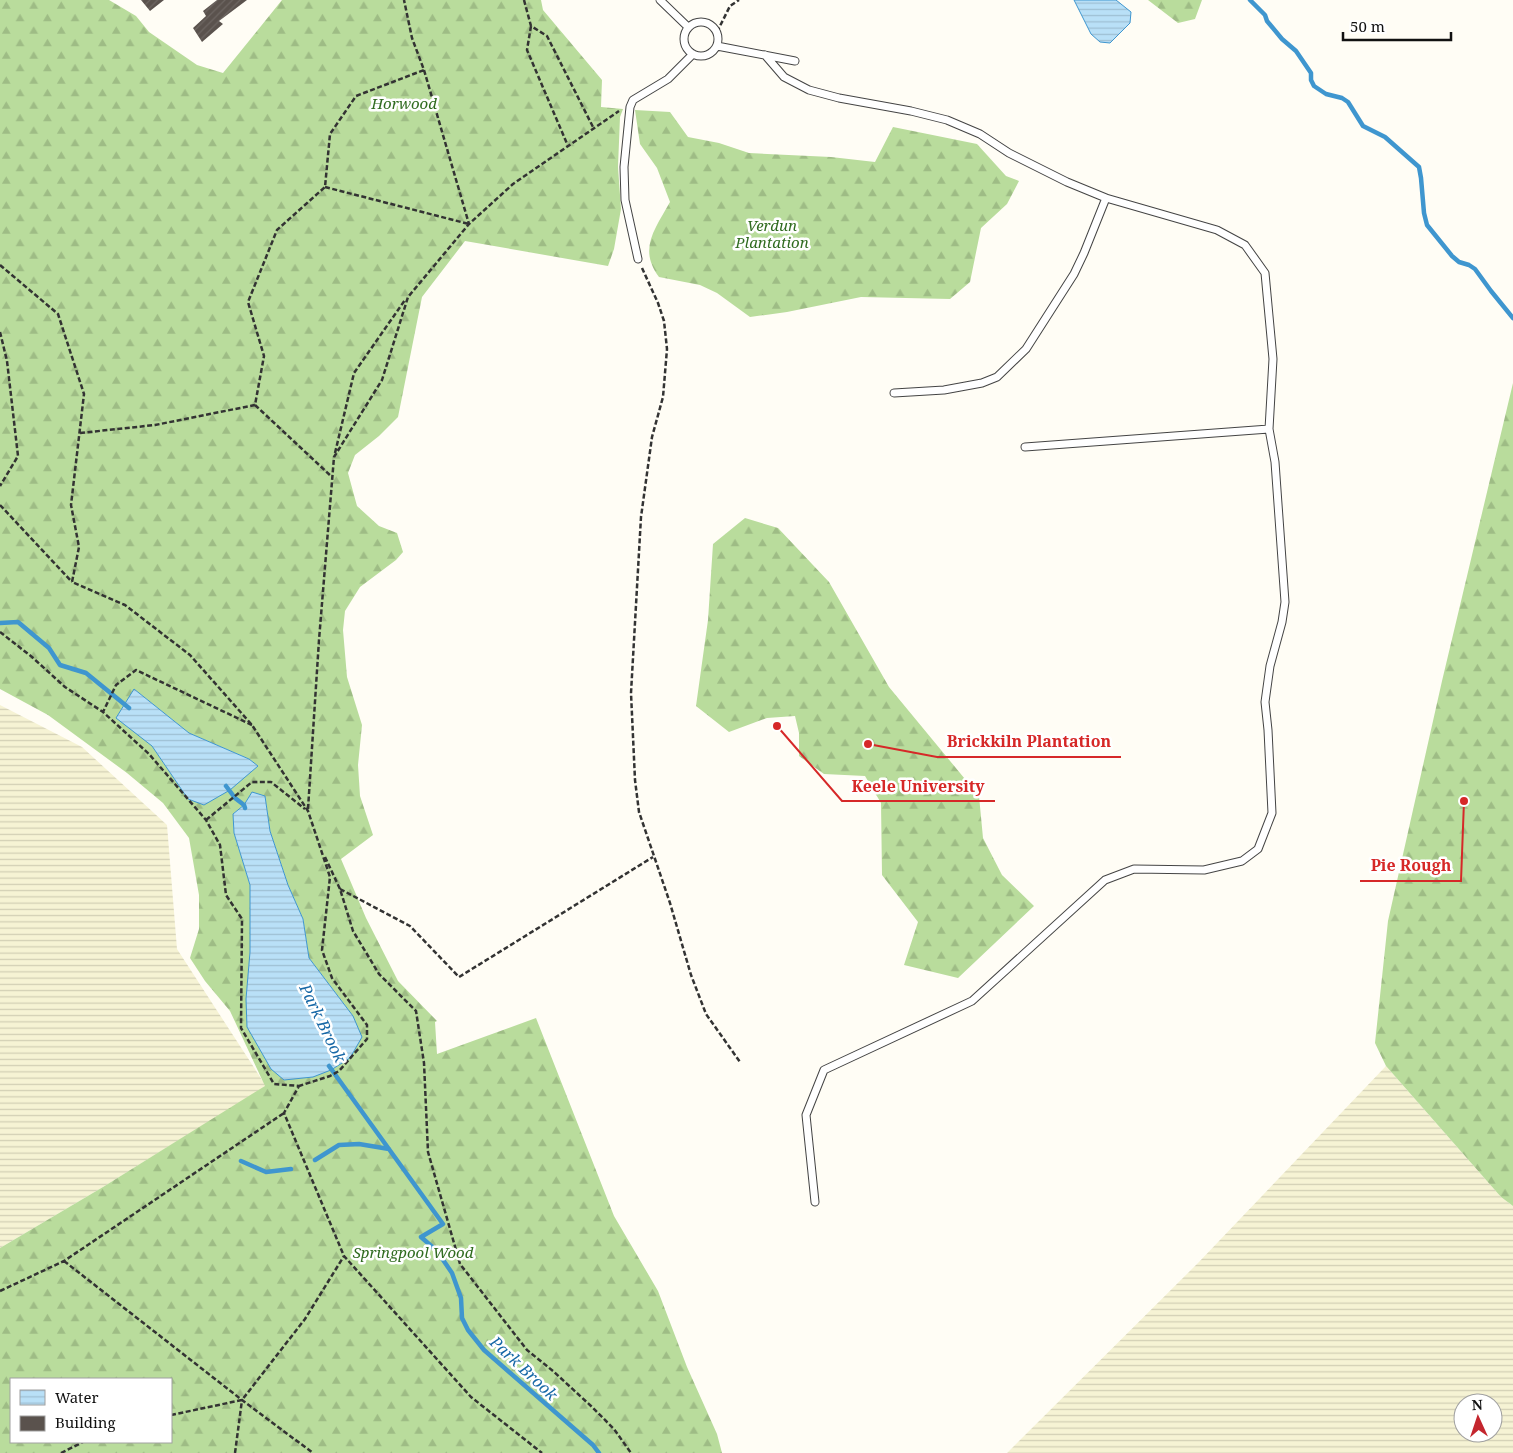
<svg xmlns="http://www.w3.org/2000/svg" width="1513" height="1453" font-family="'Noto Serif',serif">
<defs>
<pattern id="farmland-rules" width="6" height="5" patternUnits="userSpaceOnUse" patternTransform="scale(1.25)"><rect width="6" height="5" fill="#f6f3d4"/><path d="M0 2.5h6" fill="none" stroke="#d2cfb5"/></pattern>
<pattern id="forest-firs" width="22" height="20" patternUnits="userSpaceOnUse" patternTransform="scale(1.25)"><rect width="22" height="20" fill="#b9dc9c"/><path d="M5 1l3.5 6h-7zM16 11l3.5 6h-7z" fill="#9ebc85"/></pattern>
<pattern id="water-rules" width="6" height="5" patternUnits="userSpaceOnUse" patternTransform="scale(1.25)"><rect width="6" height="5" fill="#b9e0f7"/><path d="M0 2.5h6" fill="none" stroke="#9ebfd3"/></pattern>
<pattern id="building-hatch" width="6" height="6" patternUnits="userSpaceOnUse" patternTransform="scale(1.25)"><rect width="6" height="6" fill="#5a524d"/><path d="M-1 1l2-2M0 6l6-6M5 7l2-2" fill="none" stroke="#6d6662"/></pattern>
</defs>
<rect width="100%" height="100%" fill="#fffdf5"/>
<!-- farmland -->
<path fill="url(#farmland-rules)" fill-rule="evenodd" d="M0,705L82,747L167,825L177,949L266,1086L103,1187L0,1248Z
M1386,1066L1501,1197L1513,1206V1453H1007L1198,1263ZM1463,1403H1493V1433H1463Z"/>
<!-- forest -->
<path fill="url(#forest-firs)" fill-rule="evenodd" d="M0,0H109L136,16L149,32L197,65L223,73L282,0H541L543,10L602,80L601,107L623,109L620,117L618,167L621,209L614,249L608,266L465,241L422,297L398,417L379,436L355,455L348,473L357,506L379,526L397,533L403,552L396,560L360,587L345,611L343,630L347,677L362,725L358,765L360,796L373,835L341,859L366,918L398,981L437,1021L435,1022L437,1054L536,1018L614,1216L658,1291L687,1367L717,1434L722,1453H0V1248L103,1187L265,1086L230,1011L205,981L190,958L199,929V895L189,838L163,803L127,773L48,715L0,689ZM134,689L189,733L249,759L258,766L188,799L152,746ZM265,796L270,831L288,885L303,919L309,958L353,1016L246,999L250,952V885L234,833L233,814L244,805ZM11,1379H171V1442H11Z
M1148,0H1202L1195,19L1178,23Z
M635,110L670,112L688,137L719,143L749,153L831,157L875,162L893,127L977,144L1006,176L1019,181L1007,204L981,228L970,282L950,299L861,297L787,312L750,317L717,293L700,285L659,277C638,249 655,229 670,202L657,168L640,144Z
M1513,383V1206L1501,1197L1386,1066L1375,1043L1388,921L1442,681Z
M745,518L778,528L829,582L889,687L979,796L983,838L1002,875L1034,906L958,978L904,965L918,922L882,875L881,803L865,776L824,774L799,756V733L795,716L767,718L729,732L696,706L708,620L713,544Z"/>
<!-- water -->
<path fill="url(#water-rules)" stroke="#3f96cf" d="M1074,0H1116L1131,12L1130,23L1110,43L1100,42L1091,34Z
M134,689L189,733L249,759L258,766L230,790L204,805L188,799L152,746L116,718Z
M252,792L265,796L270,831L288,885L303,919L309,958L353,1016L362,1037L350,1058L331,1070L313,1077L284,1080L271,1069L247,1027L246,999L250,952V885L234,833L233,814L244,805Z"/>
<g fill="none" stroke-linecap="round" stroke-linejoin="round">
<!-- stream -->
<path stroke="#3f96cf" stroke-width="4.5" d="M1250,0L1265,15L1267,21L1282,39L1296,51L1311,73V80L1314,86L1326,94L1342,98L1348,102L1363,126L1385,137L1419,167L1421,178L1424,213L1427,225L1452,256L1459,262L1469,265L1475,269L1491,291L1513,318
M0,623L18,622L49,648L60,665L86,673L129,708
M226,786L235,798L244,805L245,808
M329,1066L443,1224L421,1237L437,1251L452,1273L461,1298L462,1318L468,1330L484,1350L593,1445L599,1453
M315,1160L339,1145L359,1144L389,1149
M241,1161L266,1172L291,1169"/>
</g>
<!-- building -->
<path fill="url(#building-hatch)" d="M141,0H164L150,11Z
M217,0H247L219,21L223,24L202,42L193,28L206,16L203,11Z"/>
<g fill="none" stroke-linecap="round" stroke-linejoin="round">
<!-- service casing -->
<g stroke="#444" stroke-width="9">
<path id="service" d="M660,0L688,27
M684 39a17 17 0 1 1 34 0a17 17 0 1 1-34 0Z
M717,46L795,61
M765,55L784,77L809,90L839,98L911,111L947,120L980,134L1009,153L1067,182L1106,198L1084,253L1074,274L1026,349L997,377L982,383L944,390L894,393
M638,259L625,200L624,167L630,107L633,100L668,79L693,54
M1025,447L1269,429L1273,359L1265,273L1245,245L1217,230L1106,198
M815,1202L806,1115L824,1070L972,1001L1105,880L1134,869L1204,870L1242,861L1258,849L1272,813L1268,730L1265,702L1270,666L1282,622L1285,602L1275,462L1269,429"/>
</g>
<!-- path -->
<path stroke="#333" stroke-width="2.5" stroke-dasharray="5 2.5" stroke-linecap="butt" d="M524,0L531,26L547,36L594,129
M531,26L527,50L568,146
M717,32L730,6L739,0
M424,70L469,224
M325,187L469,224
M0,265L58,314L84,394L71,505L79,547L72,582L125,605L190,655L252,725L308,811L330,877L322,950L332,978L367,1025V1039L339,1071L330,1076L299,1086
M642,268L658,303L664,321L667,349L663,397L652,437L641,517L631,693L635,780L639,812L670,903L691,975L706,1014L740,1062
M0,332L7,361L18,456L0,486
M255,405L332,477
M80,433L155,425L255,405L264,356L248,302L277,230L325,187L330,134L356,96L424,70L412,38L404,0
M335,453L354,373L405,300
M0,505L72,582
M0,632L32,657L65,687L103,712
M252,725L136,670L116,685L103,712L149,754L206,820L220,845L226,895L242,919L241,1028L274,1084L299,1086L284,1113L344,1256L471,1397L542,1453
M308,809L319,640L334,457L382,380L408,297L469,224L513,184L619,111
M206,820L252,782H271L305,809
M325,857L340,889L353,931L379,974L416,1011L424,1063L428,1152L460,1264L527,1350L553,1371L591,1406L614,1429L631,1453
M340,889L410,926L459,977L653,857
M64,1261L242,1400L313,1453
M0,1291L64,1261L284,1113
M171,1415L242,1400L305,1319L344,1256
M61,1453L83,1442
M235,1453L242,1400"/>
<!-- service -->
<use href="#service" stroke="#fff" stroke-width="7"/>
</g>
<g text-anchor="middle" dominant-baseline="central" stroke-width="5" stroke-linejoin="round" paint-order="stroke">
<!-- park labels -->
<g font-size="15" font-style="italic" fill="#2f6b1f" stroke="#fff">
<text x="404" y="103">Horwood</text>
<text x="772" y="225">Verdun<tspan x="772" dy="17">Plantation</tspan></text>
<text x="413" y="1252">Springpool Wood</text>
</g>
<!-- water labels -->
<g font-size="16" font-style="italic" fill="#1768a6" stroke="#fff">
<text transform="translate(323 1023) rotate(64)">Park Brook</text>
<text transform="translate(524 1368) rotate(43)">Park Brook</text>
</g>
</g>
<!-- callouts -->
<path fill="none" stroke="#d62828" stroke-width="2" d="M868 744L937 757H1121M777 726L842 801H995M1464 801L1461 881H1360"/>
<g fill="#d62828" stroke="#fff" stroke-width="2">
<circle cx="868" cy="744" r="5"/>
<circle cx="777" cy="726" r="5"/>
<circle cx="1464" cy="801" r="5"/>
</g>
<g font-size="16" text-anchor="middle" font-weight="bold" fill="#d62828" stroke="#fff" stroke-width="5" stroke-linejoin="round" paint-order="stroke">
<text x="1029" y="747">Brickkiln Plantation</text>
<text x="918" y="792">Keele University</text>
<text x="1411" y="871">Pie Rough</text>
</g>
<!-- legend -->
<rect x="10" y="1378" width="162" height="65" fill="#ffffff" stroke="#a0a0a0"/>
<rect x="20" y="1390" width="25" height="15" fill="url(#water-rules)" stroke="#a0a0a0"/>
<text x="55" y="1403" font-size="15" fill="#111111">Water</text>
<rect x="20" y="1416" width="25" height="15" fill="#5a524d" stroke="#a0a0a0"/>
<text x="55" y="1428" font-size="15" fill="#111111">Building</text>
<!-- north arrow -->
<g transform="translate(1478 1418) rotate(357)"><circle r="24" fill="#ffffff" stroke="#a0a0a0"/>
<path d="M0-4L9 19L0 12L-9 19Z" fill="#c4262e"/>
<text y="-8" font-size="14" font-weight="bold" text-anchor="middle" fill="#111111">N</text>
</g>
<!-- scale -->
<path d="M1343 32v8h108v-8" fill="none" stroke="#111111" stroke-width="2.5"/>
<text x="1350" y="32" font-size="15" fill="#111111" stroke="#ffffff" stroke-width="4" paint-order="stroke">50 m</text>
</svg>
